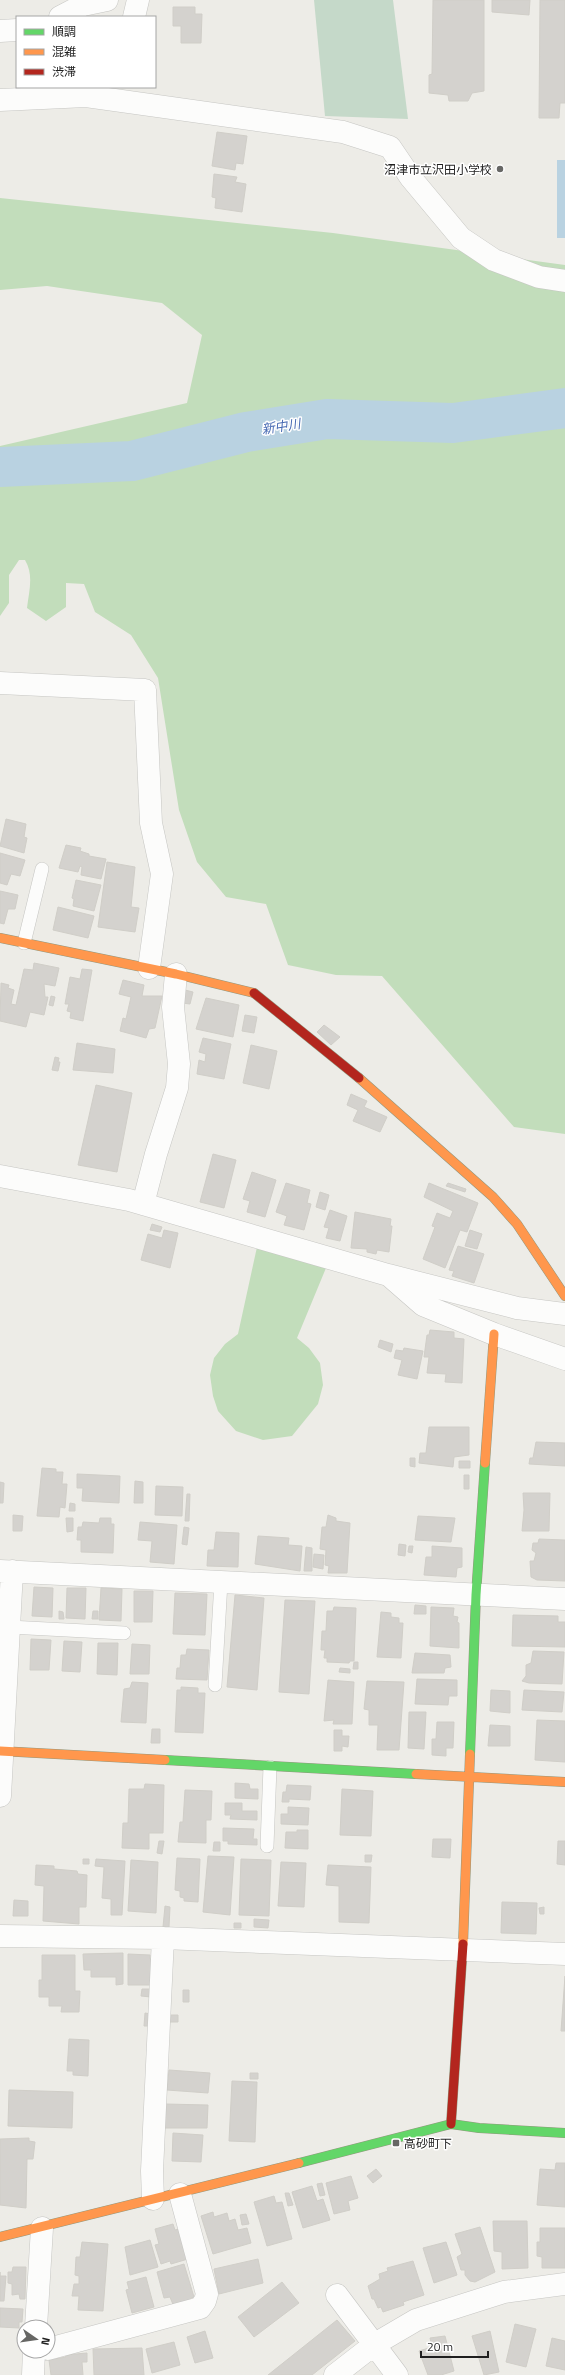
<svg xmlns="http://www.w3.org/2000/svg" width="565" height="2375" font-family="'Titillium Web','Noto Sans JP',sans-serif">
<rect width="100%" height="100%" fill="#edece7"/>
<!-- forest -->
<path fill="#c2ddbb" d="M0,198L333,233L565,265V1134L514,1127L382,976L336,975L288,965L266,904L226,897L197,862L179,810L158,678L131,635L95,612L84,584L66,583V607L46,621L27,608C29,591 34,575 25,560H19L9,575V603L0,616V446L187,403L202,335L162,303L47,286L0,290Z
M257,1247L326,1268L297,1338L309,1348L320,1363L323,1385L318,1404L292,1436L263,1440L236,1431L218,1411L213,1396L210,1375L214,1358L225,1344L238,1334Z"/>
<!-- cemetery -->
<path fill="#c5d9c9" d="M314,0H393L408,119L325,116Z"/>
<!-- water -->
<path fill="#b9d2e1" d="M557,160H565V238H557Z"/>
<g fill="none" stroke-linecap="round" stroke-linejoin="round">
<!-- river -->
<path stroke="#b9d2e1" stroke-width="40" d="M0,467L132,461L246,432L327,419L453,423L565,408"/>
</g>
<!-- building -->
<path fill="#d4d2ce" stroke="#d0cec8" d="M433,0H484V91L472,93L468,101H449L448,95L429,93V75L432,74Z
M492,0H530L529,15L492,12Z
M540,0H565V103H560L559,118H539Z
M173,7H195V14H202L201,43H181V26H173Z
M217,132L247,136L243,164L236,163L235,170L212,166Z
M214,174L237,177L235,182L246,184L242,212L215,208L216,198L212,197Z
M6,819L26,824L24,837L27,838L24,853L0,846Z
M66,845L81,848L80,851L89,854V856L106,859L101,879L81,875L82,867L80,866L78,872L59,868Z
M0,853L25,860L20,876L11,874L7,885L0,883Z
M107,862L135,867L131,907L139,908L135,932L98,927Z
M76,880L101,885L94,911L73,906L74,899L72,898Z
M0,891L18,895L15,909H8L4,924L0,923Z
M58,907L94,916L88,938L53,930Z
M34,963L59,968L55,986L44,984L45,997H48L44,1015L30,1012L26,1027L0,1021L1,983L9,985L8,988L14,990L11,1004L16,1005L24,969L33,970Z
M82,969L92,970L83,1021L70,1018L71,1012L67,1011L69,1004H65L70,977L80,979Z
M123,980L144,985L142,996H162L155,1028L149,1029L146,1038L120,1031L123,1018L126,1019L131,997L119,994Z
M185,990L193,992L190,1004L182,1003Z
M51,996L55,997L53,1006L49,1005Z
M206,998L239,1005L233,1037L196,1029Z
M245,1015L257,1017L254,1033L242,1031Z
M324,1025L340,1037L331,1045L317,1032Z
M203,1038L231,1044L224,1079L197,1074L199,1060L205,1062L206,1054L199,1052Z
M77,1043L115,1049L113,1073L73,1070Z
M251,1045L277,1051L269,1089L243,1083Z
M55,1057L59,1058L58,1062H60L58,1071L52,1070Z
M96,1085L132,1093L117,1172L78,1165Z
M351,1094L367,1101L364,1107L387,1117L380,1132L353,1121L358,1110L347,1105Z
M213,1154L236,1160L224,1208L200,1202Z
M252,1172L276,1180L265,1217L247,1212L250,1201L243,1199Z
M286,1183L310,1190L307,1203L311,1204L304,1230L284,1225L287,1216L276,1212Z
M429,1183L478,1203L467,1232L460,1230L445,1268L423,1259L435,1227L432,1226L437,1213L450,1218L453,1211L424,1197Z
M448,1183L466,1189L465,1192L446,1186Z
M320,1192L329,1195L325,1210L316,1207Z
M330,1210L347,1216L340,1241L326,1238L329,1228L324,1227Z
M355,1212L391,1219L390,1226H392L389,1252L377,1250L376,1254L367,1252V1249L351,1248Z
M152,1224L162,1227L160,1232L150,1230Z
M164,1230L178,1233L170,1268L141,1260L148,1234L162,1238Z
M470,1230L482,1234L477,1249L465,1246Z
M458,1246L484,1254L474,1283L452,1276L454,1271L449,1270Z
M430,1330L454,1332V1338L464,1339L462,1383L445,1382L446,1374L427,1373L429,1357H424L427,1335H429Z
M380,1340L393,1344L391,1352L378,1347Z
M404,1348L423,1351L417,1379L398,1375L402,1360L394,1358L396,1350L403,1351Z
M429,1427H469V1455L454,1457L453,1467L419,1463L420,1453H426Z
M536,1442L565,1443V1466L529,1464L530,1458H533Z
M410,1458H415V1467L410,1466Z
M459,1461H470V1468H459Z
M42,1468L56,1469V1472H63L62,1484H67L65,1508L60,1507L59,1517L37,1516Z
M77,1474L120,1476L119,1503L82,1501L83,1488H77Z
M464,1475H469V1489H464Z
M135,1481L143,1482V1503H134Z
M0,1482L4,1483L3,1503H0Z
M156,1486L183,1487L182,1516L155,1515Z
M523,1493H550L549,1531H522L524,1510Z
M187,1494H190L189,1521H185Z
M70,1503L75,1504V1511H69Z
M13,1515L23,1516L22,1531H13Z
M328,1515L336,1518V1521L350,1523L347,1573H328L329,1566L325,1565L326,1550L320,1549L322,1527H326Z
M418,1516L455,1518L451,1542L415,1540Z
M66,1518H73V1531L67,1532Z
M100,1518H111V1524H114L113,1553L81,1552V1540H77L78,1527H82L83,1522L99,1523Z
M140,1522L177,1525L174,1564L150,1562L152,1541L138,1540Z
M184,1527L189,1528L187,1545L182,1544Z
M216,1532L239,1533L238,1567L207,1566L208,1550H214Z
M258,1536L289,1538L288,1545L302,1546L300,1571L255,1564Z
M539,1539L565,1540V1581L537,1580L531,1577L530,1561H534L536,1553L532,1550L533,1543H538Z
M399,1544L406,1545L405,1556L398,1555Z
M409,1546H413L412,1553L408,1552Z
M432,1546L462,1548V1567L457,1568L456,1577L424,1575L426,1557H432Z
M306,1547L312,1548V1571H304Z
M314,1554L324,1555L323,1569L313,1567Z
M34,1587L53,1588L52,1617L32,1616Z
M67,1588H86L85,1619L66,1618Z
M101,1588L122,1589L121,1621L99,1620Z
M134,1591H153L152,1622H134Z
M175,1593L207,1594L205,1635L173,1634Z
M235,1595L264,1598L257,1690L227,1687Z
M285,1600L315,1601L309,1694L279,1692Z
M415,1605L426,1606V1614H414Z
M334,1607L356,1608L354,1661H350L349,1663L327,1662V1658H324L325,1650H321L322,1631H326L327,1611H333Z
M431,1607L454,1608L453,1616L458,1617L457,1622L459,1623V1648L430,1646Z
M59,1611L63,1612L64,1619H59Z
M93,1611H98V1619H92Z
M381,1612L391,1613V1617L399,1618V1623H403L401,1658L377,1657Z
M513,1615L558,1616V1622H565V1647L512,1646Z
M31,1639L51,1640L49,1670H30Z
M64,1641L82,1642L80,1672L62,1671Z
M98,1643H118L117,1675L97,1674Z
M132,1644L150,1645L149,1674H130Z
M187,1649L209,1650L207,1680L176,1679L177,1668H180L181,1655H186Z
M533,1651L564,1652L562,1684L529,1683L522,1681L526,1676V1665L531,1663Z
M415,1653L450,1655L451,1667L445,1668L444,1673H412Z
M354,1662H358V1669H353Z
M340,1668L350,1669V1673L339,1672Z
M417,1679L457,1680V1696H449L448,1705L415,1704Z
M328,1680L354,1682L352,1724H333L334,1720L324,1721Z
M367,1681L404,1682L399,1750H377L378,1725H369V1710L364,1709Z
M132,1682L148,1683L146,1723L121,1722L124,1689L130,1688Z
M181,1687L198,1688V1693H205L203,1733L175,1732L177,1690H181Z
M491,1690L510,1691V1713L490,1711Z
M524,1690L564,1692L562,1712L522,1710Z
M409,1712H426L424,1749L408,1748Z
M537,1720L565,1721V1762L535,1760Z
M437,1722H454L453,1748H446V1756L432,1755V1739H436Z
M490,1725L510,1726V1746H488Z
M152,1729H160V1743H151Z
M334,1730H342V1736H349L348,1747L342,1746V1751H334Z
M235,1783L249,1784L250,1789H258V1799L235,1798Z
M145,1784L164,1785L163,1833H149V1849L122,1848L123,1823H128L129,1789H144Z
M287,1785L311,1786L310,1800L289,1799V1802H282L283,1792H286Z
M342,1789L373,1791L371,1836L340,1835Z
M185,1790L212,1791L211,1820H206V1843L178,1842L180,1822H183Z
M225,1803H242V1811H257V1820L230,1819L231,1815H225Z
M288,1807L309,1808L308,1825L281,1824V1814H288Z
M223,1828L254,1829L253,1839H257V1845L228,1844V1841H223Z
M297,1830H308V1849L285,1848L286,1832H297Z
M433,1839H451L450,1858L432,1857Z
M159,1841H164L162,1854L157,1853Z
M558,1841H565V1865L557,1864Z
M214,1842H220V1851H213Z
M365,1855H372L371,1862H365Z
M208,1856L234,1857L230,1915L203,1912Z
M177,1858L200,1859L198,1902L184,1901V1898L180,1897V1891L175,1890Z
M83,1859H89V1864H83Z
M96,1859L125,1861L122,1915H111V1899L102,1898L104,1867L95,1866Z
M241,1859L271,1860L269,1916L239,1915Z
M131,1860L158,1862L156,1913L128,1911Z
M281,1862L306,1863L304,1907L278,1906Z
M36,1865L54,1866V1869L77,1871L78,1874L87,1875L86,1907H79V1924L43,1921L44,1886L35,1885Z
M328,1865L371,1867L369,1923L339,1922V1886L326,1885Z
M14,1900L28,1901V1916H13Z
M502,1902L537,1903L536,1934L501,1933Z
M165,1906L170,1907L169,1927H163Z
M544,1907V1914H540L539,1908Z
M254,1919L269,1920L268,1928L254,1927Z
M234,1923H241V1928H234Z
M123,1953V1984L116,1985V1977H91V1970H84L83,1954Z
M128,1954L150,1955V1959H153V1985H128Z
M42,1955H75V1991H80L79,2012H61L62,2006H49V1997H39V1980H42Z
M565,1976V2031H561Z
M142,1989H152L151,1997L141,1996Z
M183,1990H189V2002H183Z
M145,2013L151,2014L150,2026H144Z
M171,2015H178V2022H170Z
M69,2039L89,2040L88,2076L73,2075V2071H67Z
M169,2070L210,2073L208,2093L167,2090Z
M250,2073H258V2079H250Z
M232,2081L257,2082L255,2142L229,2141Z
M9,2090L73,2092L72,2128L8,2126Z
M165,2104L208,2105L207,2128H164Z
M173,2133L203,2135L201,2162L172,2161Z
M29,2138V2141L35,2142L33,2159H27L26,2208L0,2205V2139Z
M556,2163H565V2207L537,2205L540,2169L555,2170Z
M376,2169L382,2176L373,2183L367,2176Z
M351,2176L358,2198L348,2201L350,2210L334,2214L326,2183Z
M322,2183L325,2195L320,2196L317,2184Z
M312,2186L317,2201L323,2199L330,2220L303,2228L292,2192Z
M285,2193H289L293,2205L288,2206Z
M274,2196L276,2203L282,2202L292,2239L267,2246L254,2202Z
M213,2212L214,2217L227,2213L229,2221L235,2219L238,2230L247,2228L251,2243L213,2254L201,2216Z
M246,2214L249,2224L242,2225L240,2215Z
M493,2221H527L528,2268L502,2269V2252L494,2251Z
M173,2224L175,2230L179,2229L188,2259L171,2264L170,2261L161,2264L155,2245L159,2244L155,2229Z
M480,2227L495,2272L475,2282L470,2281L465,2275V2270H461L457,2257L462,2254L455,2234Z
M540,2228H565V2268H542V2257L537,2256V2242H540Z
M150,2240L158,2267L130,2275L125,2247Z
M82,2242L108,2244L103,2311L78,2310L79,2296H72L74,2284H79V2276L75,2275L76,2257H80Z
M446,2242L457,2275L434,2283L423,2248Z
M258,2259L263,2283L219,2294L214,2269Z
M413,2261L424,2295L403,2302L404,2305L383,2312L381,2307L378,2308L374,2299H372L368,2286L380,2279L379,2274L388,2271L387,2268Z
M184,2264L194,2297L191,2298L192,2302L174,2307L170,2297L164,2298L157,2272Z
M13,2267H26L25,2299H20L19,2294L12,2295V2284L8,2283V2272H12Z
M0,2272V2276H6L4,2301H0Z
M146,2277L154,2307L132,2313L126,2290L129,2289L127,2282Z
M282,2282L299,2303L254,2337L238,2317Z
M0,2308L23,2309L22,2322H19V2328L0,2327Z
M337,2320L355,2341L312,2375H268Z
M515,2324L536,2329L526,2367L506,2362Z
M205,2331L213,2358L195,2363L187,2337Z
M490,2331L499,2372L484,2375L472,2336Z
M445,2336L454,2371L441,2375H428L419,2351L432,2347L430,2338Z
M552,2338L565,2341V2370L546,2366Z
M174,2342L180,2365L152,2373L146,2349Z
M142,2348L144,2375H94L93,2349Z
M87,2353V2362H82L83,2375H51L49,2360L66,2357L65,2355Z"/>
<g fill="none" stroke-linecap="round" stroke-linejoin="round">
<!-- lane casing -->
<g stroke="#c6c6c3" stroke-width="14">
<path id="lane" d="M24,943L42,869
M9,1627L124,1633
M215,1685L221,1582
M267,1846L270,1767"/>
</g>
<!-- street casing -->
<g stroke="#c6c6c3" stroke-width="23">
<path id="street" d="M60,17L83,5L107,0
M134,17L138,0
M0,31L17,30
M0,100L86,96L343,132L390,147L411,178L461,238L494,260L539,277L565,281
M0,683L145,690L151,823L162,874L149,968
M0,1176L129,1200L388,1275L517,1308L565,1314
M143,1204L156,1154L177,1088L179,1064L173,1007L176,974
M392,1278L423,1305L494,1334L565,1359
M0,1571L565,1599
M0,1796L12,1571
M0,1936L163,1938L565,1954
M153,2199L152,2171L163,1938
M337,2295L397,2375
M36,2327L42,2228
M48,2349L200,2308L205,2301L207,2294L180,2194
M33,2375L34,2351
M335,2375L375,2344L416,2320L504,2292L565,2284"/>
</g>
<!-- fast casing -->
<g stroke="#92987e" stroke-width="10">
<path id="fast" d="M470,1754L476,1595L485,1463
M165,1760L416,1774
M299,2163L451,2124L479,2128L565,2133"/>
</g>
<!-- slow casing -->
<g stroke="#92987e" stroke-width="10">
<path id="slow" d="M0,938L176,974L254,993
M359,1078L493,1197L517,1224L565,1296
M485,1463L494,1334
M0,1751L165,1760
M416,1774L565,1782
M463,1944L470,1754
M0,2237L299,2163"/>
</g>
<!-- jam casing -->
<g stroke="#92987e" stroke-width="10">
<path id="jam" d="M254,993L359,1078
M451,2124L463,1944"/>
</g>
<!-- lane -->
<use href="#lane" stroke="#fcfcfb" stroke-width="13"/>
<!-- street -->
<use href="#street" stroke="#fcfcfb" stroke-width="22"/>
<!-- fast -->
<use href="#fast" stroke="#63d668" stroke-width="9"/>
<!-- slow -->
<use href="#slow" stroke="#ff974d" stroke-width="9"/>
<!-- jam -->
<use href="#jam" stroke="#b3261e" stroke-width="9"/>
</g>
<!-- markers -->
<g fill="#676765" stroke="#fff" stroke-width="1.5">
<circle cx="500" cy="169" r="4"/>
<rect x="392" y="2139" width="8" height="8" rx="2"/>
</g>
<g text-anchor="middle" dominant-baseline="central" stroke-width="3" stroke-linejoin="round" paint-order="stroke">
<!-- poi labels -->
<g font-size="12" fill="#1f1f1f" stroke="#fff" text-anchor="end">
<text x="492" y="169">沼津市立沢田小学校</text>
<text x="404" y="2143" text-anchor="start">高砂町下</text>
</g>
<!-- water labels -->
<g font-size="13" font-style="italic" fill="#476ab3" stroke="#fff">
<text transform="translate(281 426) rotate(-9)">新中川</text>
</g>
</g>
<!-- legend -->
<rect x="16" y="16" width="140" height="72" fill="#ffffff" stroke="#a5a5a5"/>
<rect x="24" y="29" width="20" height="6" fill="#63d668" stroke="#a5a5a5"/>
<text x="52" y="36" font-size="12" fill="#1f1f1f">順調</text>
<rect x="24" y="49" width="20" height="6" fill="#ff974d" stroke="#a5a5a5"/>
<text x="52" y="56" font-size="12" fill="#1f1f1f">混雑</text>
<rect x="24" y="69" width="20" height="6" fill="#b3261e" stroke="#a5a5a5"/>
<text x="52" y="76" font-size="12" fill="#1f1f1f">渋滞</text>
<!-- north arrow -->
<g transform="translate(36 2339) rotate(103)"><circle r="19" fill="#ffffff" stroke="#a5a5a5"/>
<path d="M0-3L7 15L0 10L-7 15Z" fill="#676765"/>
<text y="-6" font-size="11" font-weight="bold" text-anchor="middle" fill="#1f1f1f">N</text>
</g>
<!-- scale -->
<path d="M421 2351v6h67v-6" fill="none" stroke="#1f1f1f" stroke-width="2"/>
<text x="427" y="2351" font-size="12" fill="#1f1f1f" stroke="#ffffff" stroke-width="3" paint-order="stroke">20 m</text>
</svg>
